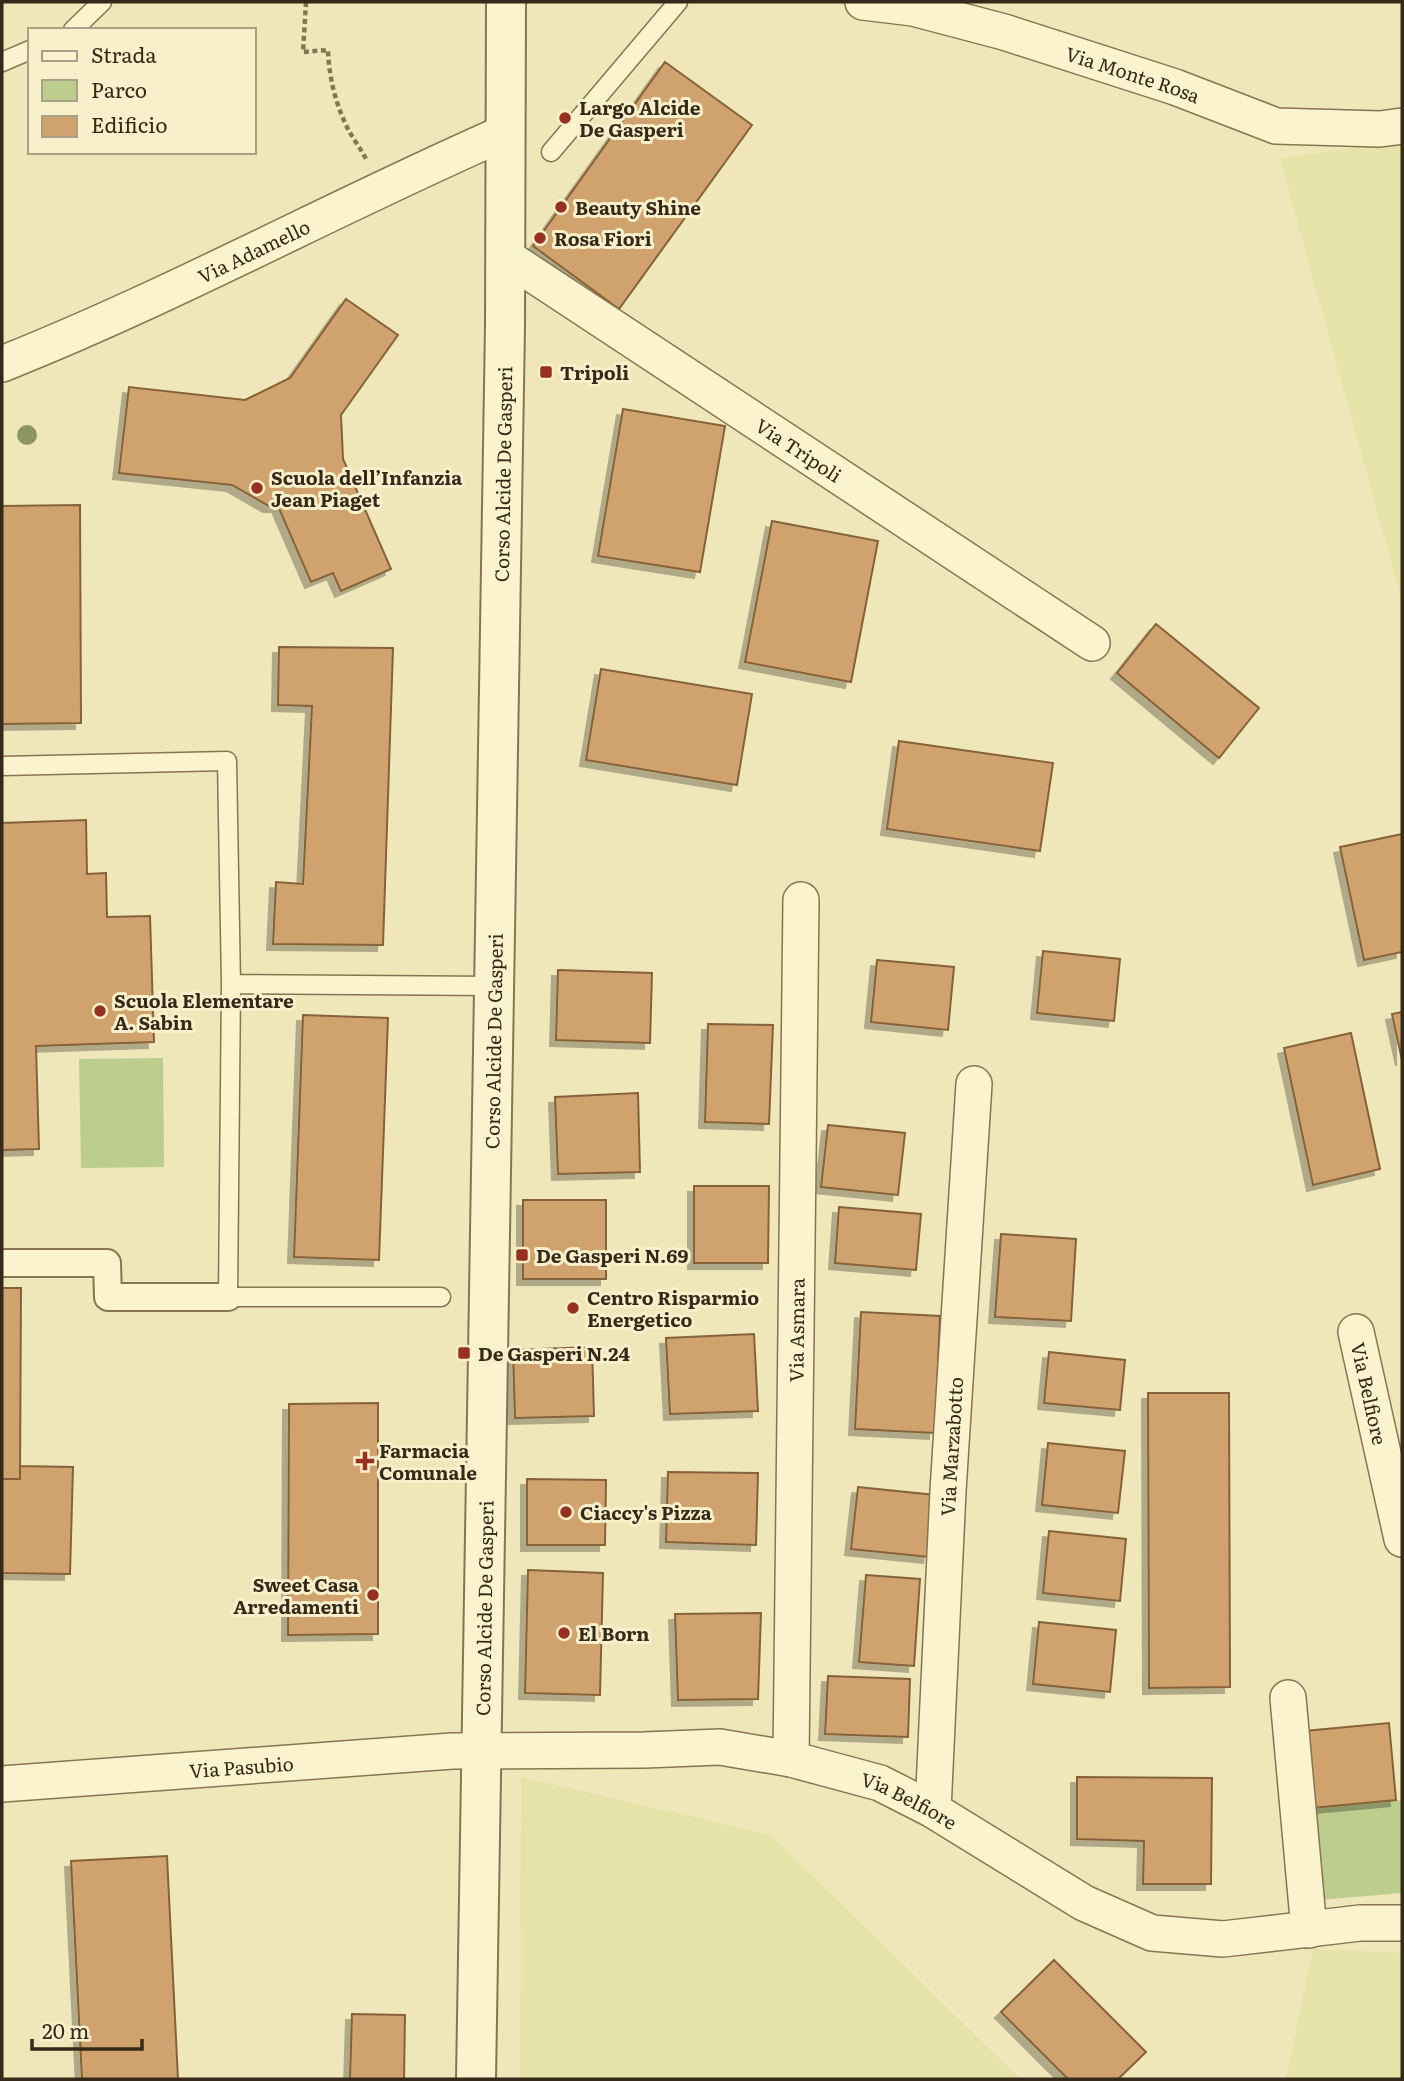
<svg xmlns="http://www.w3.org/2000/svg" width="1404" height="2081" font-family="Literata,serif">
<defs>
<filter id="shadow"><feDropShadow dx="-6" dy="6" stdDeviation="0" flood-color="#0004"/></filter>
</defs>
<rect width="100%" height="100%" fill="#efe6ba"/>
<!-- farmland -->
<path fill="#e5e3a7" d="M1402,140V601L1280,159Z
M521,1777L771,1835L1020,2079H520Z
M1313,1949L1402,1953V2079H1286Z"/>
<!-- green -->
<path fill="#bdcd8e" d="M163,1058L164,1167L81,1168L79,1059Z
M1402,1800V1893L1319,1900L1312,1808Z"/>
<!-- building -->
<path fill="#d0a36e" stroke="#866239" stroke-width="2" filter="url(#shadow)" d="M665,62L752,125L619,309L533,246Z
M346,299L398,335L341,415L343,459L391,569L341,591L333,573L311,582L278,506H269L232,485L119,473L129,387L245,400L290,378Z
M623,409L725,426L700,572L598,556Z
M80,505L81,723L2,724V506Z
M772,521L878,541L851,682L745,662Z
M1156,624L1259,708L1219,758L1117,673Z
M279,647L393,648L383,945L273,944L276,882L303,884L312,706L278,705Z
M601,669L752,694L737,785L586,760Z
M899,741L1053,763L1040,851L887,829Z
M86,820L87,874L106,873L107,917L150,916L154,1042L36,1046L39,1149L2,1150V823Z
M1402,834V952L1364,960L1340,847Z
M1043,951L1120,959L1114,1021L1037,1013Z
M877,960L954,967L948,1030L871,1022Z
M558,970L652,973L650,1043L556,1040Z
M1402,1012V1060L1392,1014Z
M303,1015L388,1018L379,1260L294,1257Z
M708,1024L773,1025L769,1124L705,1122Z
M1351,1033L1380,1169L1313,1185L1284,1048Z
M638,1093L640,1172L558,1174L555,1097Z
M828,1125L905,1133L898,1195L821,1187Z
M694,1186H769L768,1263H694Z
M523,1200H606V1279H523Z
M839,1207L921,1214L916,1270L835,1263Z
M1001,1234L1076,1239L1071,1321L995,1317Z
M2,1288H21L20,1479H2Z
M861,1312L940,1316L935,1433L855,1429Z
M754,1334L758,1411L670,1414L666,1338Z
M592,1347L594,1416L515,1418L513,1350Z
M1049,1352L1125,1360L1120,1410L1044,1403Z
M1148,1393H1229L1230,1687L1149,1688Z
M378,1403V1634L288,1635L289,1404Z
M1048,1443L1125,1451L1118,1513L1042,1505Z
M20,1466L73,1467L70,1574L2,1573V1479H20Z
M668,1472L758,1473L756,1545L666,1542Z
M527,1479L606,1480L605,1545H527Z
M858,1487L935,1495L929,1557L851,1549Z
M1049,1531L1126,1539L1120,1601L1043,1593Z
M528,1570L603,1573L600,1695L525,1693Z
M866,1575L920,1579L914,1666L859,1662Z
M761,1613L758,1699L678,1700L675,1614Z
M1039,1622L1116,1630L1110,1692L1033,1684Z
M828,1676L910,1679L908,1737L825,1734Z
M1389,1723L1396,1800L1312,1808L1305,1731Z
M1077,1777L1212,1778L1211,1884H1143L1144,1841L1077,1839Z
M167,1856L178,2079H82L71,1861Z
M1054,1960L1146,2052L1118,2079H1068L1001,2012Z
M352,2014L405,2015L404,2079H350Z"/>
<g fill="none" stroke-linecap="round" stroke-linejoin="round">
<!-- service casing -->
<g stroke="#867554" stroke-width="21">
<path id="service" d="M73,30L102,2
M2,62L30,50
M551,152L678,2
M2,766L227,761L231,984L493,986
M231,984L228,1297H441"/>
</g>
<!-- pedestrian casing -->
<g stroke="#867554" stroke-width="30">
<path id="pedestrian" d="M2,1263H107L108,1297H228"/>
</g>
<!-- minor casing -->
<g stroke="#867554" stroke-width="38">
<g id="minor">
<path id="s1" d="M863,2L913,8L1004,32L1175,87L1276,126L1380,129L1402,126"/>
<path id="s2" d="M505,256L1092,643"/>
<path id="s3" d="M2,364C173,296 335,207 504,133"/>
<path id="s4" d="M1356,1332L1402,1539"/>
<path d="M1288,1698L1309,1930"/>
<path id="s5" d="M791,1759L801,900"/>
<path id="s6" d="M2,1784L452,1751L644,1750L720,1747L791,1759L880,1783L933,1810L1084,1903L1152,1933L1223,1939L1360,1923H1402"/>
<path id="s7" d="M933,1810L948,1491L974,1084"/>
</g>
</g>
<!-- tertiary casing -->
<g stroke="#867554" stroke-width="42">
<g id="tertiary">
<path id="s8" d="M476,2079L505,326L506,2"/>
</g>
</g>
<!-- path -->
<path stroke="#867554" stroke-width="4.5" stroke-dasharray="5 3.5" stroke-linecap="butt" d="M306,2L303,52L328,50C329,78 336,106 349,131C354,140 361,149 366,159"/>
<!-- service -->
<use href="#service" stroke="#faf3cd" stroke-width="18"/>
<!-- pedestrian -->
<use href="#pedestrian" stroke="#faf3cd" stroke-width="26"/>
<!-- minor -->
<use href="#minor" stroke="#faf3cd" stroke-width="35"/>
<!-- tertiary -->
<use href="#tertiary" stroke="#faf3cd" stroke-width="38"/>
</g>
<!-- trees -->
<circle fill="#8e9565" cx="27" cy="435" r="10"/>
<!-- markers -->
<g fill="#983021" stroke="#f7f0ca" stroke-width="2.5">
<circle cx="565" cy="118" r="7"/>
<circle cx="561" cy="207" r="7"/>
<circle cx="540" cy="238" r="7"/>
<rect x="539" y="365" width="14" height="14" rx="3.5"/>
<circle cx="257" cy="488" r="7"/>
<circle cx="100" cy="1011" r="7"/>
<rect x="515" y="1248" width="14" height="14" rx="3.5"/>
<circle cx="573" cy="1308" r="7"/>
<rect x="457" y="1346" width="14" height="14" rx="3.5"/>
<path d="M361.5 1450.5h7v7h7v7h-7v7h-7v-7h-7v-7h7z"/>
<circle cx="566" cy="1512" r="7"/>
<circle cx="373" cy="1595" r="7"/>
<circle cx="564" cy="1633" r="7"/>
</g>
<g text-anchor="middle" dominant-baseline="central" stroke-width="6" stroke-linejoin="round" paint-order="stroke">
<!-- street labels -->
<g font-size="19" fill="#352a1a" stroke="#f7f0ca">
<text stroke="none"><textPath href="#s1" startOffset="280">Via Monte Rosa</textPath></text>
<text stroke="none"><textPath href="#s3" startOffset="276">Via Adamello</textPath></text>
<text stroke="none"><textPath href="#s2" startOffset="352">Via Tripoli</textPath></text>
<text stroke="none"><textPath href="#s8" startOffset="1605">Corso Alcide De Gasperi</textPath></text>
<text stroke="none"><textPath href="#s8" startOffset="1038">Corso Alcide De Gasperi</textPath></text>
<text stroke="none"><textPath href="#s5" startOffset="429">Via Asmara</textPath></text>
<text stroke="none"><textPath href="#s4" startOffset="63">Via Belfiore</textPath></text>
<text stroke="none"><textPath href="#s7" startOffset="364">Via Marzabotto</textPath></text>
<text stroke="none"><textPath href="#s8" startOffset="471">Corso Alcide De Gasperi</textPath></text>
<text stroke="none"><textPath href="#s6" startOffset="240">Via Pasubio</textPath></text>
<text stroke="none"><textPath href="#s6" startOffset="917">Via Belfiore</textPath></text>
</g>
<!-- poi labels -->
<g font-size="19" font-weight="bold" fill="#352a1a" stroke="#f7f0ca" text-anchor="start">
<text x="579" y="107">Largo Alcide<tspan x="579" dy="22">De Gasperi</tspan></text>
<text x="575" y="207">Beauty Shine</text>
<text x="554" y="238">Rosa Fiori</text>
<text x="560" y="372">Tripoli</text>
<text x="271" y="477">Scuola dell’Infanzia<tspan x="271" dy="22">Jean Piaget</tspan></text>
<text x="114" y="1000">Scuola Elementare<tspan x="114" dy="22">A. Sabin</tspan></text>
<text x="536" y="1255">De Gasperi N.69</text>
<text x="587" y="1297">Centro Risparmio<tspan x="587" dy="22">Energetico</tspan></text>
<text x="478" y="1353">De Gasperi N.24</text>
<text x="379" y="1450">Farmacia<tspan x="379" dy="22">Comunale</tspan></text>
<text x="580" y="1512">Ciaccy's Pizza</text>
<text x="359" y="1584" text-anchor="end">Sweet Casa<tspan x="359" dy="22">Arredamenti</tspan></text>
<text x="578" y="1633">El Born</text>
</g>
</g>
<!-- border -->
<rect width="1404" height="2081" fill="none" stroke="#352a1a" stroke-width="7"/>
<!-- legend -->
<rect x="28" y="28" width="228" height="126" fill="#f7f0ca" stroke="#a9a184" stroke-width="2"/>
<rect x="42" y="51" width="35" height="10" fill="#faf3cd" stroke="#a9a184" stroke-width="2"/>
<text x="91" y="63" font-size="21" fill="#352a1a">Strada</text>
<rect x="42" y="80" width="35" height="21" fill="#bdcd8e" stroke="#a9a184" stroke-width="2"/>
<text x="91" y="98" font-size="21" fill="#352a1a">Parco</text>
<rect x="42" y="116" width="35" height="21" fill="#d0a36e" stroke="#a9a184" stroke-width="2"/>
<text x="91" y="133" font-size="21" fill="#352a1a">Edificio</text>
<!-- scale -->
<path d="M32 2039v10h110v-10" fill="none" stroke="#352a1a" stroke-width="3.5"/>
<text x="42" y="2039" font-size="21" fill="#352a1a" stroke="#f7f0ca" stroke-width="5" paint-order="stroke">20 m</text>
</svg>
